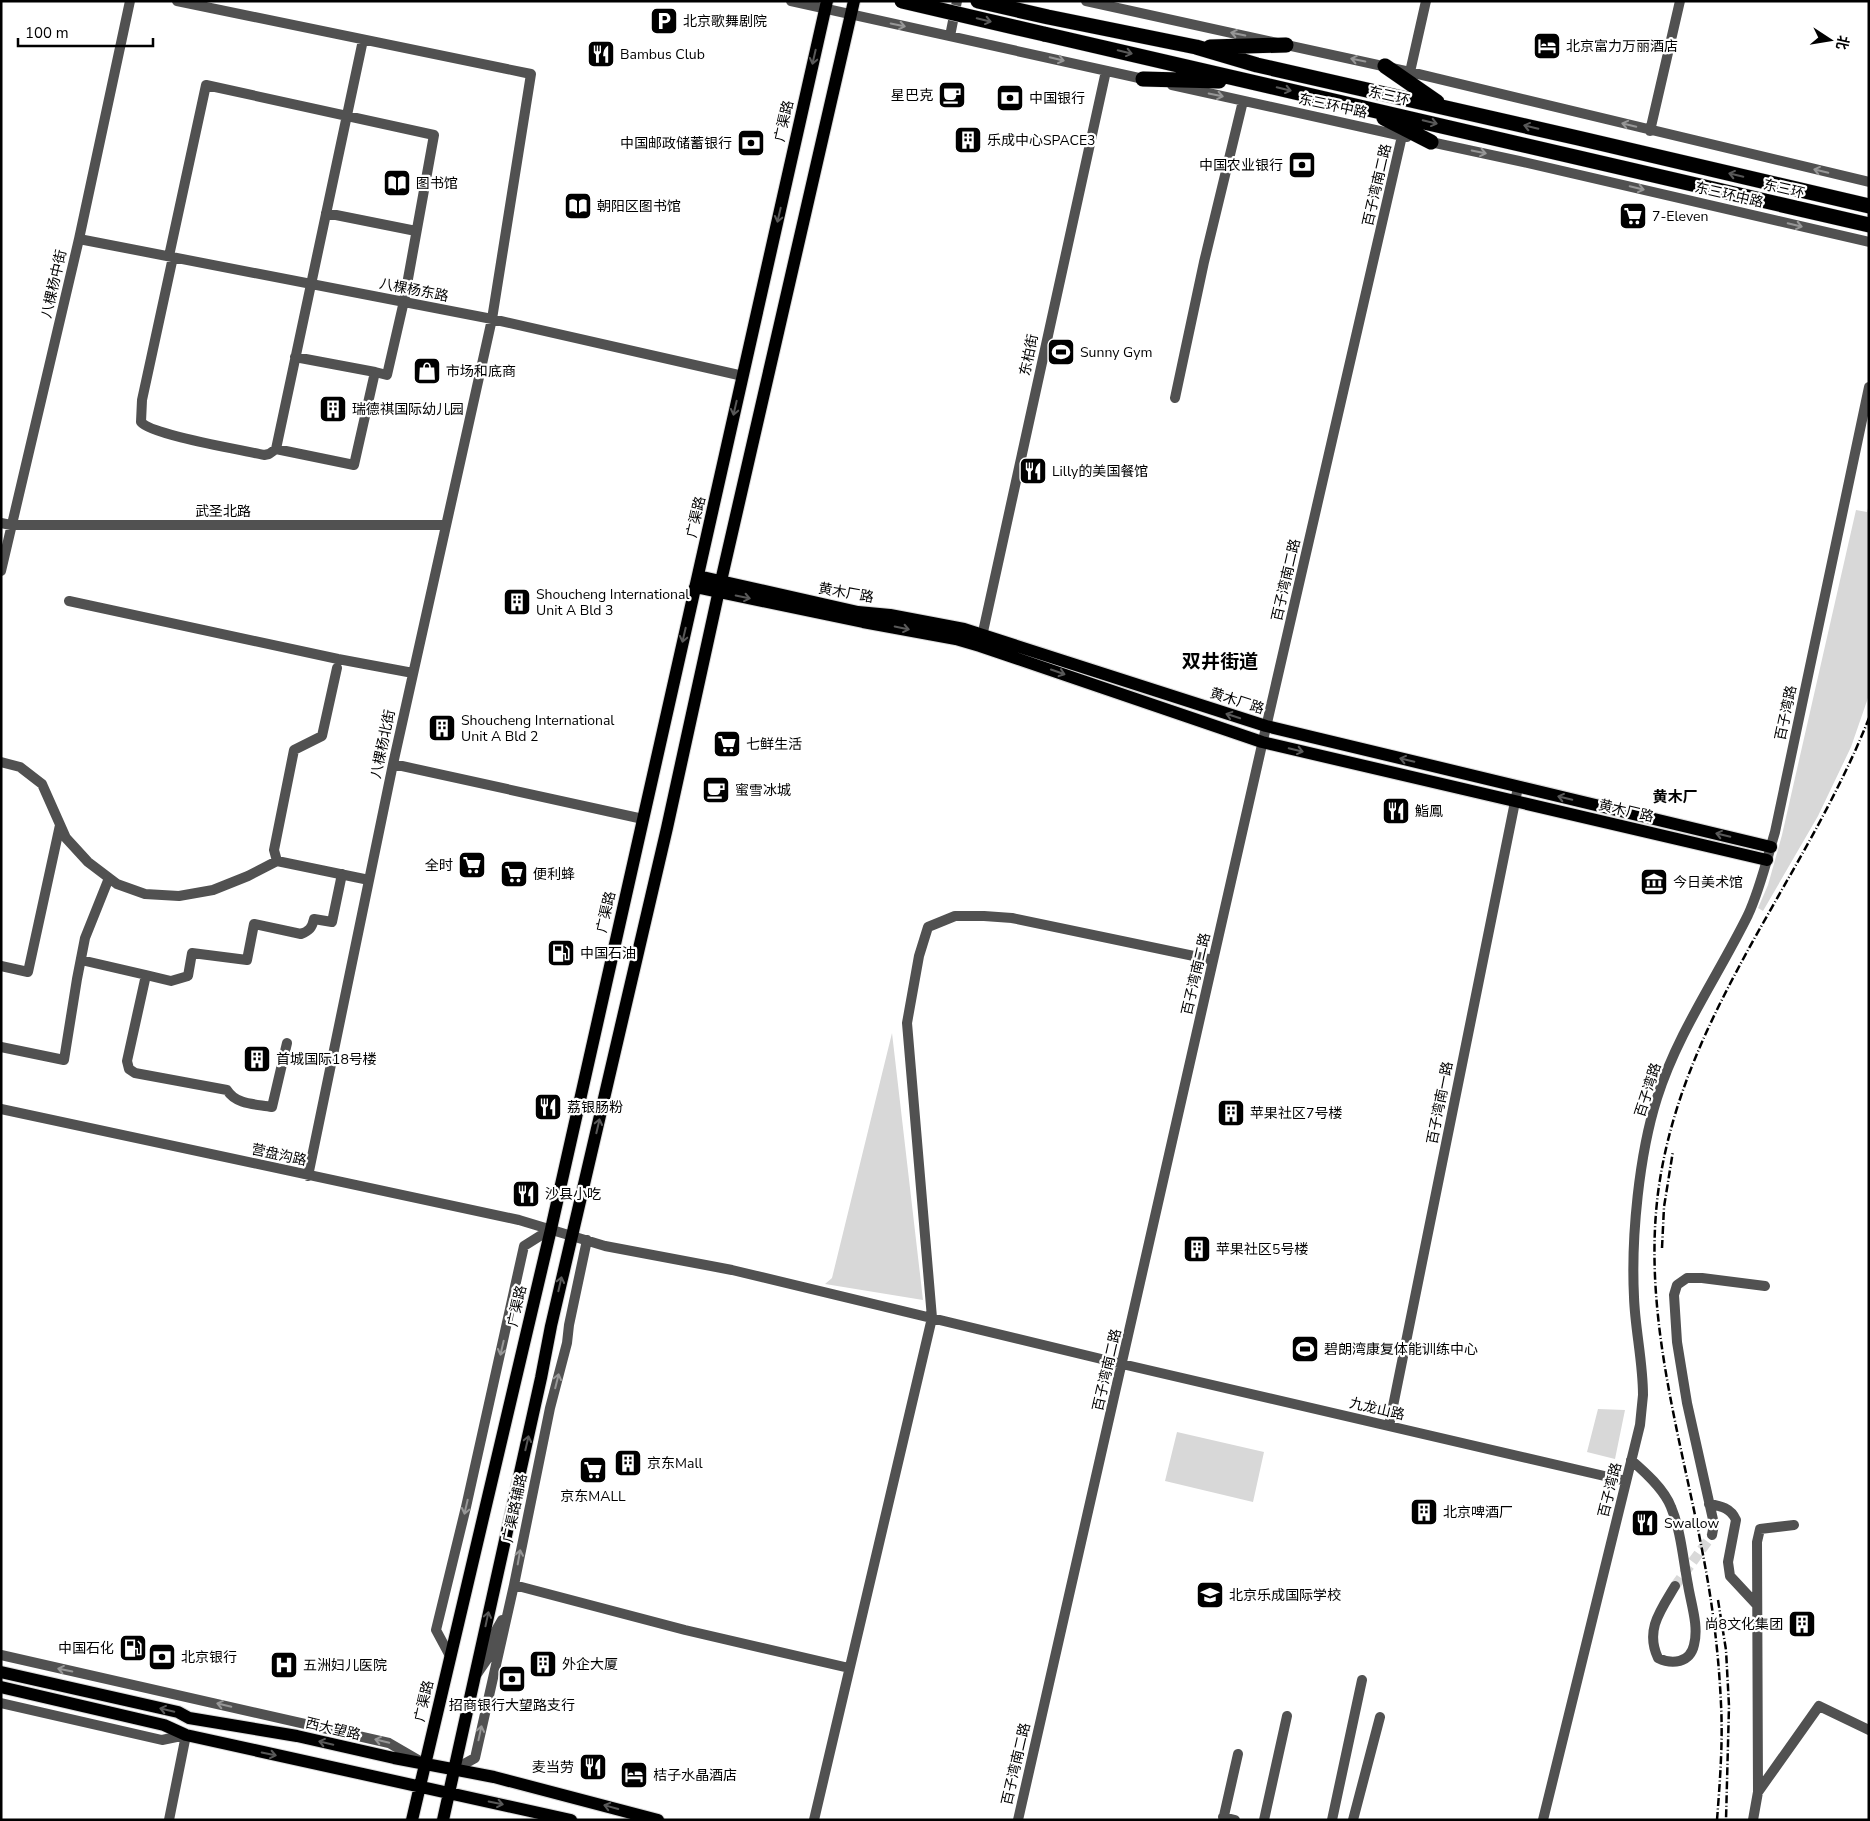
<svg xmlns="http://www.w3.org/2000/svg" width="1870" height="1821" font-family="'Nunito Sans','Noto Sans SC',sans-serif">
<rect width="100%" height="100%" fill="#fff"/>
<!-- green -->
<path fill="#d8d8d8" d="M1869,504V695L1851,747L1818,816L1763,911L1758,908L1768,885L1782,835L1856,510L1867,512Z
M892,1033L923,1300L825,1284L832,1278Z
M1598,1409L1625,1410L1615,1459L1587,1452Z
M1177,1432L1264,1452L1253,1502L1165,1481Z"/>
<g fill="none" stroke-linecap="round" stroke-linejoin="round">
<!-- minor-tunnel -->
<path stroke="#d9d9d9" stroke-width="10" stroke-dasharray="10 5" stroke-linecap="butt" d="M1675,1586L1712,1535"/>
<!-- major casing -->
<g stroke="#dbdbdb" stroke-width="14">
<path id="major" d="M698,576L858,612L890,615L964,629L1266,726L1771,847
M695,587L863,622L956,639L980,646L1262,742L1767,860
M1,1672L178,1712L189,1718L297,1736L394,1758L494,1777L658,1820
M1,1687L164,1725L186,1735L571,1820
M412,1820L551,1229L827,1
M443,1820L541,1378L551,1326L667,828L721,581L854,1"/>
</g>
<!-- highway casing -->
<g stroke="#dbdbdb" stroke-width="16">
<path id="highway" d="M978,1L1048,17L1196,47L1257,65L1578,138L1869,206
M1044,34L1869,225
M1210,47L1286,45
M1385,66L1437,102
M1143,79L1219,81
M1384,118L1431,142"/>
</g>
<!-- minor -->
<path stroke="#515151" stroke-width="10" d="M177,1L531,74L492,319L393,764L308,1176
M791,1L1148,80
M1086,1L1410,72L1869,182
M950,36L957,1
M1410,72L1426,1
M1172,85L1407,137
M1650,131L1680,1
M1426,141L1519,161L1869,242
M326,213L416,231
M79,239L492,319L743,376
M169,256L206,85L434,135L404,301L387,375L375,372
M173,257L142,400L141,422C151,435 243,450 264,455L269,454L276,449
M295,357L375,372L354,465L276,449C304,312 334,176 363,40
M1175,398L1204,262L1243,101
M1,523L11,525H445
M1,571L79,239L130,1
M69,601L338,659L413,673
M981,641L1106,71
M1,762L20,767L42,784L66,838L88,862L117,884L145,894L179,896L213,890L248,876L277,861L369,880
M393,764L643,819
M277,861L274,850L294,750L322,736L337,668
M81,960L146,975L127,1061L129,1069L135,1073L227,1090C236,1105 256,1104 272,1107L287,1043
M1,966L28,972L60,825
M146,975L171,981L188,976L192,953L247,960L254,924L301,934C309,931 312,928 314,919L332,922L342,874
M1,1047L64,1060L77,979L85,938L109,878
M1,1109L519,1220L605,1246L732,1270L1122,1364L1626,1481
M1389,1426L1518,787
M1631,1460C1645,1472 1664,1489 1671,1507C1681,1531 1683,1559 1688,1585C1691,1604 1699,1626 1694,1645C1690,1663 1672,1665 1658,1658C1645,1630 1660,1611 1675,1586
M1709,1504C1721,1506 1731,1508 1736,1520L1728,1562L1730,1576L1757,1605
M1712,1535L1714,1524L1687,1403L1677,1342L1674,1295L1677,1285L1687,1278H1702L1765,1286
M514,1585L685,1630L849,1668
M1,1655L389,1743L420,1761
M450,1656L436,1630L466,1507L524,1246L551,1229
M477,1674L488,1658L494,1634L502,1620
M1,1703L162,1740L186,1735L169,1820
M455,1769L475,1758L514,1585L550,1408L567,1343L569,1325L587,1240
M1758,1792L1757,1542L1760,1529L1794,1525
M1223,1817L1235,1820
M814,1820L932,1318L907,1023L919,956L928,927L955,916H984L1012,918L1213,960
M1018,1820L1264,736L1402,136
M1223,1820L1238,1754
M1264,1820L1287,1716
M1332,1820L1362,1680
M1353,1820L1380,1717
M1543,1820L1640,1425C1641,1415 1642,1405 1643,1395C1643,1362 1635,1329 1634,1297C1631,1237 1639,1155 1657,1098C1678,1032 1718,976 1748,915C1760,889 1767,859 1775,832L1869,387
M1753,1820L1758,1792L1819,1706L1869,1730"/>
<!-- major -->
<use href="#major" stroke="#000" stroke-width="12"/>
<!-- highway -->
<use href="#highway" stroke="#000" stroke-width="15"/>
<!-- rail -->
<path stroke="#000" stroke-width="2.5" stroke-dasharray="8 2.5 1 2.5" stroke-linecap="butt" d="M1662,1248L1664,1207L1673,1151
M1718,1600L1726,1650L1729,1706L1726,1820
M1717,1820C1720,1781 1723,1742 1721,1704C1719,1660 1714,1615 1706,1571C1684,1447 1642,1321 1658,1193C1681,1016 1805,880 1869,718"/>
<!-- highway-bridge casing -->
<g stroke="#dbdbdb" stroke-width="16" stroke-linecap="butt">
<path id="highway-bridge" d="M902,1L1044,34"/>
</g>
<!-- highway-bridge -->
<use href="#highway-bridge" stroke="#000" stroke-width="15"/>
</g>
<!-- one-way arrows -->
<defs><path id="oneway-shaft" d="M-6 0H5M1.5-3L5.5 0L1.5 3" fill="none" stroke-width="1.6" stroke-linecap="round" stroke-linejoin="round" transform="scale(1.25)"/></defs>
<g stroke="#595959">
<use href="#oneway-shaft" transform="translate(984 20) rotate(13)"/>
<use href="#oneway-shaft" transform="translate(1125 52) rotate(13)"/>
<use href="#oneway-shaft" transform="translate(814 57) rotate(103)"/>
<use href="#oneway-shaft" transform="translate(1284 89) rotate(13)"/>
<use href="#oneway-shaft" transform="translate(1430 122) rotate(13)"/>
<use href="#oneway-shaft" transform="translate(1531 127) rotate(-167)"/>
<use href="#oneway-shaft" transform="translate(1736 175) rotate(-167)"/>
<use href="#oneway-shaft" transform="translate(779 215) rotate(103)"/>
<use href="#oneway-shaft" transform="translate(735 408) rotate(103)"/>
<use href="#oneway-shaft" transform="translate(743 597) rotate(12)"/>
<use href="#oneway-shaft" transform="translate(902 628) rotate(12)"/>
<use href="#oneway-shaft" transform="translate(684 635) rotate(103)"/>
<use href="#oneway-shaft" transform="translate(1058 672) rotate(19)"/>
<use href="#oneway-shaft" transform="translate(1233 716) rotate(-162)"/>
<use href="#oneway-shaft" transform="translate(1296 750) rotate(13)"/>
<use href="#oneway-shaft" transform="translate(1407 760) rotate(-167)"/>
<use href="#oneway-shaft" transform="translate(1565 798) rotate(-167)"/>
<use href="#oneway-shaft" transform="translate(1723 835) rotate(-167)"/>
<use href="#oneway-shaft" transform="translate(598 1126) rotate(-77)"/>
<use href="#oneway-shaft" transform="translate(560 1284) rotate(-77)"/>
<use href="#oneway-shaft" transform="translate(527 1443) rotate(-77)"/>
<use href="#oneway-shaft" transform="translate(487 1619) rotate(-78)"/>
<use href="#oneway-shaft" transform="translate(167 1710) rotate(-167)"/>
<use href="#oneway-shaft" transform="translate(326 1743) rotate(-167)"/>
<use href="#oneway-shaft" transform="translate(269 1754) rotate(12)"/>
<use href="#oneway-shaft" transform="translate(496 1803) rotate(12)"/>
<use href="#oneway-shaft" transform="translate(611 1807) rotate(-165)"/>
</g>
<g stroke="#979797">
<use href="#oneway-shaft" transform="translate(898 25) rotate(12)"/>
<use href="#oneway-shaft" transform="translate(1238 34) rotate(-168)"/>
<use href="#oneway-shaft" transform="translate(1057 59) rotate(13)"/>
<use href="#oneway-shaft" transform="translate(1358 60) rotate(-168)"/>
<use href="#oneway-shaft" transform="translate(1216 95) rotate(12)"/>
<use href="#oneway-shaft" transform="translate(1629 125) rotate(-166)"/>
<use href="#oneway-shaft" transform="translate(1479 152) rotate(12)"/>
<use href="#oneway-shaft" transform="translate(1821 171) rotate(-167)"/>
<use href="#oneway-shaft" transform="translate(1637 188) rotate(13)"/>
<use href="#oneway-shaft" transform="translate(1795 225) rotate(13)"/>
<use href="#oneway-shaft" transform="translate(502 1348) rotate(103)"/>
<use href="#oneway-shaft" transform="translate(557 1381) rotate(-76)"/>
<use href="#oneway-shaft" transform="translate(466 1507) rotate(103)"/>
<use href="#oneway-shaft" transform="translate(519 1557) rotate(-80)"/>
<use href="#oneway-shaft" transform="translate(65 1670) rotate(-168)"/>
<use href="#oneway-shaft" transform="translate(224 1705) rotate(-167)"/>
<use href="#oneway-shaft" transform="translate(480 1733) rotate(-78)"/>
<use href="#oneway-shaft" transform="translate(382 1741) rotate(-167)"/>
</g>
<!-- icons -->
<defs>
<g id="parking-square" transform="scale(1.4375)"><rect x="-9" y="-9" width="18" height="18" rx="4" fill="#000" stroke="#fff"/><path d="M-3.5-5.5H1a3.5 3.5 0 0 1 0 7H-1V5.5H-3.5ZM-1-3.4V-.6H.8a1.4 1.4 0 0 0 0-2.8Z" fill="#fff"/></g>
<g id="hotel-square" transform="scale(1.4375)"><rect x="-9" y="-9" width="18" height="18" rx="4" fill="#000" stroke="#fff"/><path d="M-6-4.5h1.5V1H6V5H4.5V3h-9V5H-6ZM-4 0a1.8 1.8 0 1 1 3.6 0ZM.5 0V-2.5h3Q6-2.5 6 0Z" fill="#fff"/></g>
<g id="restaurant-square" transform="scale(1.4375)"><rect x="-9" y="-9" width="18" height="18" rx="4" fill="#000" stroke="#fff"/><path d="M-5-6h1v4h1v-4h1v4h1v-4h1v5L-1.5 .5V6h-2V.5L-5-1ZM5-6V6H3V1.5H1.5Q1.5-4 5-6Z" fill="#fff"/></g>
<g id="cafe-square" transform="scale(1.4375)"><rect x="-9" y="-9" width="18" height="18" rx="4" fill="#000" stroke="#fff"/><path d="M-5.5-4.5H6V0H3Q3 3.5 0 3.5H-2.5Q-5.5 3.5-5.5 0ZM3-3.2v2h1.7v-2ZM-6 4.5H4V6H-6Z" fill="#fff"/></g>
<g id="bank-square" transform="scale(1.4375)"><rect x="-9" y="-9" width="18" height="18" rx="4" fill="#000" stroke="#fff"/><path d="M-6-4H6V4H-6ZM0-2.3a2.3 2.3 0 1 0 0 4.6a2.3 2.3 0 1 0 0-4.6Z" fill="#fff"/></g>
<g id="building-square" transform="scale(1.4375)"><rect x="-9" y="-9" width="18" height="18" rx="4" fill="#000" stroke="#fff"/><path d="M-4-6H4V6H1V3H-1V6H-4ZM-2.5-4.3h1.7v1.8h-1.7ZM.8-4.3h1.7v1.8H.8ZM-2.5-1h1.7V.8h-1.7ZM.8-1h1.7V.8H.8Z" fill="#fff"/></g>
<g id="library-square" transform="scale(1.4375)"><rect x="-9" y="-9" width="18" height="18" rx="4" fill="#000" stroke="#fff"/><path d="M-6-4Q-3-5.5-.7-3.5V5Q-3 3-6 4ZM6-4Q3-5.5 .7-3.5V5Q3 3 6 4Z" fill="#fff"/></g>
<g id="supermarket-square" transform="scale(1.4375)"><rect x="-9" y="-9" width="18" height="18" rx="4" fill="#000" stroke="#fff"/><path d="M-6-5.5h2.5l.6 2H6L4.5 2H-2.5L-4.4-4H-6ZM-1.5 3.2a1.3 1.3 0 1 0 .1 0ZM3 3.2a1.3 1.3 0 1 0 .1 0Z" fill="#fff"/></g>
<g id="stadium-square" transform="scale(1.4375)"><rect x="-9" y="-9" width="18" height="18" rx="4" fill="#000" stroke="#fff"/><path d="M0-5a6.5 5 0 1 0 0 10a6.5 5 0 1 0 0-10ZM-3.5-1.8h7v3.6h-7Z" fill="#fff"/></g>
<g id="shop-square" transform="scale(1.4375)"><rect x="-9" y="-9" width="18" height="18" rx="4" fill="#000" stroke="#fff"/><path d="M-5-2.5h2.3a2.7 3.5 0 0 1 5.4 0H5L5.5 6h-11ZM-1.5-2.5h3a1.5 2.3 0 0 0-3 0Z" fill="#fff"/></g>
<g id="museum-square" transform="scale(1.4375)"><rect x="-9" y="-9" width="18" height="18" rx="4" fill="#000" stroke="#fff"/><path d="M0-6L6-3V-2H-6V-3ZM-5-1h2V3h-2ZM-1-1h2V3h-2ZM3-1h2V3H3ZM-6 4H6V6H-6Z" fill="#fff"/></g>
<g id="fuel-square" transform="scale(1.4375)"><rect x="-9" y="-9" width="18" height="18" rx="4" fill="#000" stroke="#fff"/><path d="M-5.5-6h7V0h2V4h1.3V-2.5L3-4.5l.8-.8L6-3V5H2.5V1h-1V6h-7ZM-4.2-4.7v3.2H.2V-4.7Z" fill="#fff"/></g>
<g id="school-square" transform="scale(1.4375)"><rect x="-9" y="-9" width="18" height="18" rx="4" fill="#000" stroke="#fff"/><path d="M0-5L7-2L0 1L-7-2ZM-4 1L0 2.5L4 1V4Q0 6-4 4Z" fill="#fff"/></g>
<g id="hospital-square" transform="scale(1.4375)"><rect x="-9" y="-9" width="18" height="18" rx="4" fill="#000" stroke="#fff"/><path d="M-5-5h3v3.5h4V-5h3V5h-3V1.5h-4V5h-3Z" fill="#fff"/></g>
</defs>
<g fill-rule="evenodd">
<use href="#parking-square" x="664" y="21"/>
<use href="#hotel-square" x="1547" y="46"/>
<use href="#restaurant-square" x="601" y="54"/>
<use href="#cafe-square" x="952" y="95"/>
<use href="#bank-square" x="1010" y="98"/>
<use href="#building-square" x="968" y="140"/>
<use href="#bank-square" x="751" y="143"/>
<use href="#bank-square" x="1302" y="165"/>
<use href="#library-square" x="397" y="183"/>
<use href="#library-square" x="578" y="206"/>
<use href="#supermarket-square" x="1633" y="216"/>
<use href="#stadium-square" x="1061" y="352"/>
<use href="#shop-square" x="427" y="371"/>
<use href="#building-square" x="333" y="409"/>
<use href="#restaurant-square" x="1033" y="471"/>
<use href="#building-square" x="517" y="602"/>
<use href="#building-square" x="442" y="728"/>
<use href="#supermarket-square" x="727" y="744"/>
<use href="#cafe-square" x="716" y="790"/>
<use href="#restaurant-square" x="1396" y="811"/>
<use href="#supermarket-square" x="472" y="865"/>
<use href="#supermarket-square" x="514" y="874"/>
<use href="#museum-square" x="1654" y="882"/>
<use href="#fuel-square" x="561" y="953"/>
<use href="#building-square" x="257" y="1059"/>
<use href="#restaurant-square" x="548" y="1107"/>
<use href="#building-square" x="1231" y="1113"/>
<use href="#restaurant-square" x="526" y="1194"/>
<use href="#building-square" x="1197" y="1249"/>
<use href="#stadium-square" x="1305" y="1349"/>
<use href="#building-square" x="628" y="1463"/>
<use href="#supermarket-square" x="593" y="1470"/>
<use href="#building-square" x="1424" y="1512"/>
<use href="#restaurant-square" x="1645" y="1523"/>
<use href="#school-square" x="1210" y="1595"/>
<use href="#building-square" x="1802" y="1624"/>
<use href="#fuel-square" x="133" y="1648"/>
<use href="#bank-square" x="162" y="1657"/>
<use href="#building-square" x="543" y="1664"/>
<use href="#hospital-square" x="284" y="1665"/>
<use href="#bank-square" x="512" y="1679"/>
<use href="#restaurant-square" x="593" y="1767"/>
<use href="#hotel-square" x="634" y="1775"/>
</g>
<g text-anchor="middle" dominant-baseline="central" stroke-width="4.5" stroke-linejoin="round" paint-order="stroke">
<!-- poi labels -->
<g font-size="14" fill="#000" stroke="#fff" text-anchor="start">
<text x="683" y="21">北京歌舞剧院</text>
<text x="1566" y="46">北京富力万丽酒店</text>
<text x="620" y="54">Bambus Club</text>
<text x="933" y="95" text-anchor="end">星巴克</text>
<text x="1029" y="98">中国银行</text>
<text x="987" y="140">乐成中心SPACE3</text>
<text x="732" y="143" text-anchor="end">中国邮政储蓄银行</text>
<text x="1283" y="165" text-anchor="end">中国农业银行</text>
<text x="416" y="183">图书馆</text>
<text x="597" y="206">朝阳区图书馆</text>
<text x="1652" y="216">7-Eleven</text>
<text x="1080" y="352">Sunny Gym</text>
<text x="446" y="371">市场和底商</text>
<text x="352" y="409">瑞德祺国际幼儿园</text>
<text x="1052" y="471">Lilly的美国餐馆</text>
<text x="536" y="594">Shoucheng International<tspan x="536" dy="16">Unit A Bld 3</tspan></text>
<text x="461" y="720">Shoucheng International<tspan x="461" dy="16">Unit A Bld 2</tspan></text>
<text x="746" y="744">七鲜生活</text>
<text x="735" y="790">蜜雪冰城</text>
<text x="1415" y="811">鮨鳳</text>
<text x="453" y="865" text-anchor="end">全时</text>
<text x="533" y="874">便利蜂</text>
<text x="1673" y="882">今日美术馆</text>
<text x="580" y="953">中国石油</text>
<text x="276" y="1059">首城国际18号楼</text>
<text x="567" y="1107">荔银肠粉</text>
<text x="1250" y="1113">苹果社区7号楼</text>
<text x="545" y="1194">沙县小吃</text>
<text x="1216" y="1249">苹果社区5号楼</text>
<text x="1324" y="1349">碧朗湾康复体能训练中心</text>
<text x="647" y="1463">京东Mall</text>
<text x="593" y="1496" text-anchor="middle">京东MALL</text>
<text x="1443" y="1512">北京啤酒厂</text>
<text x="1664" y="1523">Swallow</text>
<text x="1229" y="1595">北京乐成国际学校</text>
<text x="1783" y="1624" text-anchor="end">尚8文化集团</text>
<text x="114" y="1648" text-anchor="end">中国石化</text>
<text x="181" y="1657">北京银行</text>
<text x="562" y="1664">外企大厦</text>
<text x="303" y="1665">五洲妇儿医院</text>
<text x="512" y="1705" text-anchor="middle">招商银行大望路支行</text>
<text x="574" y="1767" text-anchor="end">麦当劳</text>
<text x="653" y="1775">桔子水晶酒店</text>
</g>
<!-- street labels -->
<g font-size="14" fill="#000" stroke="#fff">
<text transform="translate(1389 96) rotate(13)">东三环</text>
<text transform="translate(1333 106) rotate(12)">东三环中路</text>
<text transform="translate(784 121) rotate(-77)">广渠路</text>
<text transform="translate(1377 185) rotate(-77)">百子湾南二路</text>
<text transform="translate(1784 189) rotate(13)">东三环</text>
<text transform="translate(1729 195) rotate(13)">东三环中路</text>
<text transform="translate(54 284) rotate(-77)">八棵杨中街</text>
<text transform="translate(414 290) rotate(11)">八棵杨东路</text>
<text transform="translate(1029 355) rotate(-78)">东柏街</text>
<text x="223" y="511">武圣北路</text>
<text transform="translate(696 517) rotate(-77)">广渠路</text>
<text transform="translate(1286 580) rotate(-77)">百子湾南二路</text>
<text transform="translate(846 593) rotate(10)">黄木厂路</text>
<text transform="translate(1237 701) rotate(18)">黄木厂路</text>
<text transform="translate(1786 713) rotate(-78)">百子湾路</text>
<text transform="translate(383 744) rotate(-78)">八棵杨北街</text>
<text transform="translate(1626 811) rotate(13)">黄木厂路</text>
<text transform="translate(606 912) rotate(-77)">广渠路</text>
<text transform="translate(1196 974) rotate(-77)">百子湾南二路</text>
<text transform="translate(1648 1090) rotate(-72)">百子湾路</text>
<text transform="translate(1440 1103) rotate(-79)">百子湾南一路</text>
<text transform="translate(279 1155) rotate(12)">营盘沟路</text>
<text transform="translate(517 1306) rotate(-77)">广渠路</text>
<text transform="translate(1107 1370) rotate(-77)">百子湾南二路</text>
<text transform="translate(1377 1409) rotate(13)">九龙山路</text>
<text transform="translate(1610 1490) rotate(-76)">百子湾路</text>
<text transform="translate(515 1508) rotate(-78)">广渠路辅路</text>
<text transform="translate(424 1701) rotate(-77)">广渠路</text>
<text transform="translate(333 1729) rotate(13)">西大望路</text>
<text transform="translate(1016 1764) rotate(-77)">百子湾南二路</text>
</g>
<!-- neighbourhood labels -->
<g font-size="15" font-weight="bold" fill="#000" stroke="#fff">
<text x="1675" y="797">黄木厂</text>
</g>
<!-- district labels -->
<g font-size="19" font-weight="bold" fill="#000" stroke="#fff">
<text x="1220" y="662">双井街道</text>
</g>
</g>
<!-- border -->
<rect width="1870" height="1821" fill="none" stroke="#000000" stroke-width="5"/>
<!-- north arrow -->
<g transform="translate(1830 40) rotate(102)" stroke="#ffffff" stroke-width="4" paint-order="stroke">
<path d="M0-4L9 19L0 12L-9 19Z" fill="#000000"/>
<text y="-8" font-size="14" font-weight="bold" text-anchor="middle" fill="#000000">北</text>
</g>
<!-- scale -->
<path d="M18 38v8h135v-8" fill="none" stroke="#000000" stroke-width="2.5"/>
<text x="25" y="38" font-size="15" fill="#000000" stroke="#ffffff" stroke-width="4" paint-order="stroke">100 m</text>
</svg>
